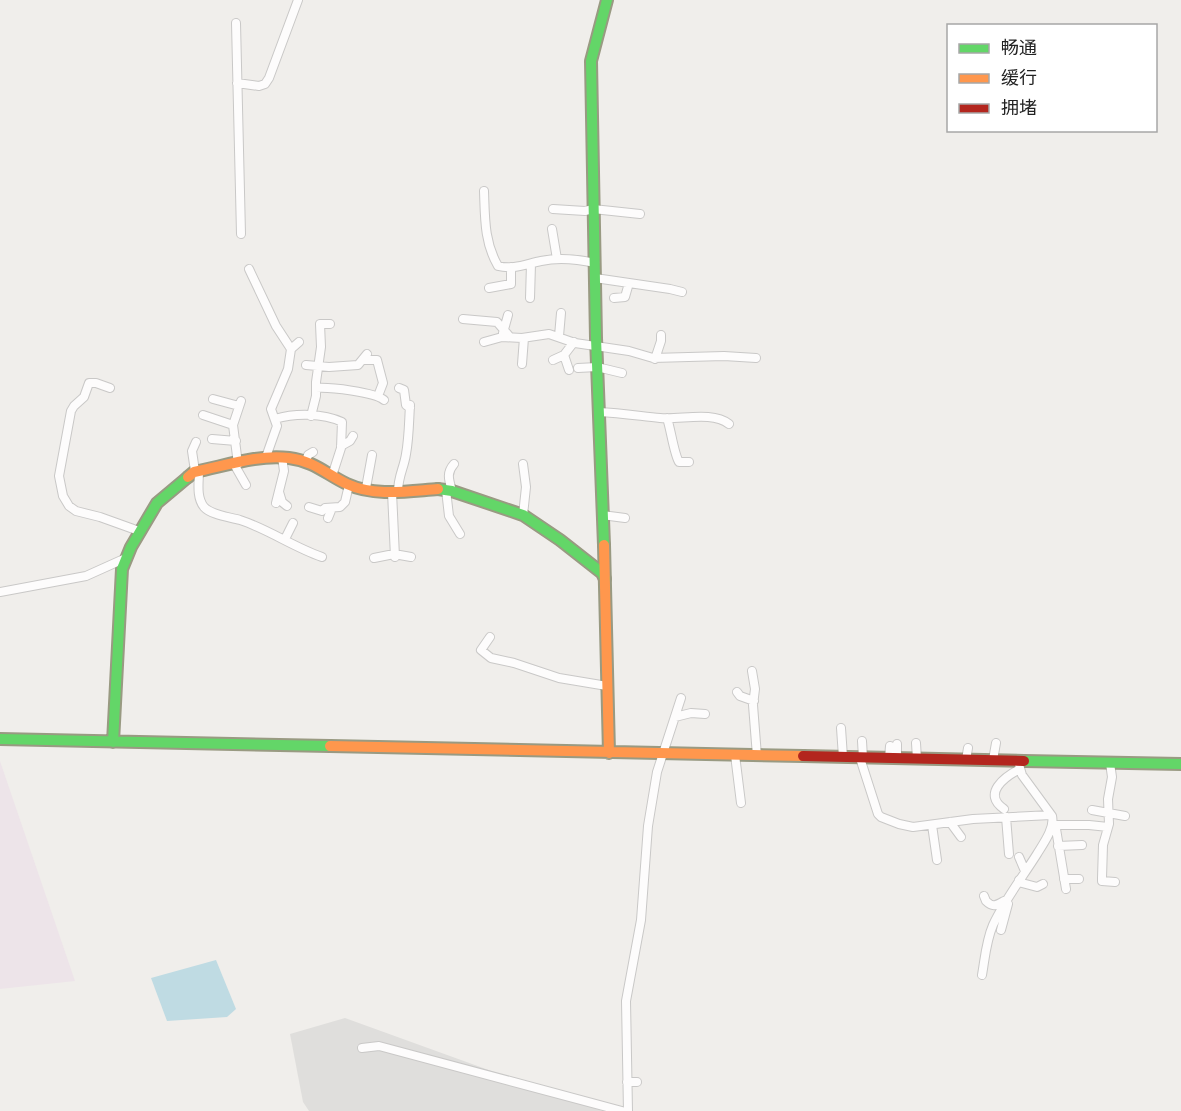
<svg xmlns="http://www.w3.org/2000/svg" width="1181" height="1111" font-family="'Golos Text','Noto Sans SC',sans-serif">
<rect width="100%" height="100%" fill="#f0eeeb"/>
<!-- residential -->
<path fill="#dfdedc" d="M345,1018L602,1111H309L303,1102L290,1034Z"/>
<!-- industrial -->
<path fill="#ede4e9" d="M0,761L75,981L0,989Z"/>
<!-- water -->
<path fill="#bfdbe3" d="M216,960L236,1009L227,1017L167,1021L151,978Z"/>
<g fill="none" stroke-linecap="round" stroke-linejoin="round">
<!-- street casing -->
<g stroke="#c9c8c7" stroke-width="10">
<path id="street" d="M236,23L241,234
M237,83L259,86L265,84L269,78L298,0
M484,191C485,217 484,242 498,266C513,270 526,264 541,261C559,257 577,259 595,263
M553,209L585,211L593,209L640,214
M552,229L557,259
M249,269L276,326L291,349
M595,278L670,289L682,292
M489,288L511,284V267
M530,298L531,264
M614,298L625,297L629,283
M463,319L497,322L510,337
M503,333L508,315
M559,336L561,313
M484,342L502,337L522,338L549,334L575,343L629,351L653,358L724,356L756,358
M655,359L661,341V335
M364,360H377L383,383L378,396
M553,360L564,355
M522,364L524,338
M306,365L329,367L358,365L367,354
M578,368L597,367L622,373
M569,370L564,355L574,342
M110,388L96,383H89L84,397L74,406L71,411L59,476L63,496L69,506L76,511L100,517L139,531
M316,388C330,387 374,392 384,400
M399,388L404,390L406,405L410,408
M213,399L239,406
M599,412C620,413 640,416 660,418C681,420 712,411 729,424
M203,415L233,425
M311,416L316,396V382L321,347L320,324H330
M667,418C671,430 674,454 679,462H689
M275,419C295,413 323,413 342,422L341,448L332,476
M212,439L236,441
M341,446L350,441L353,436
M266,457L277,426L271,409L288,369L291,349L299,342
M306,461L308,455L313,452
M234,464L246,485
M238,464L233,425L241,401
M523,464L526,487L523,515
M195,471L192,451L196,442
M199,471C199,482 196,497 204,507C211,515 230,517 240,520C268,529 293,547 322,557
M366,488L372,455
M446,490L449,516L460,534
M452,491C449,480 446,473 454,464
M279,492L282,502L287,506
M392,492L395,557
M398,492C398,476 404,468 406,454C409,438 409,421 410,405
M276,503L284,471L282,457
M309,507L322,511L325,508L340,507L345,502L349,485
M602,515L625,518
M328,518L332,508
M285,539L293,523
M374,558L394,554L411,557
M0,592L86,576L126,558
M490,637L481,650L491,658L514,663L559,678L607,686
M752,671L755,689L753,705L757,756
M737,692L740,696L754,701
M675,717L691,713L705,714
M841,728L843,757
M862,741L863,758
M916,743L917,759
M897,744V758
M735,755L741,803
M860,758L878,814L881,817L899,824L913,827L973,819L1051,815
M889,758L890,746
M966,760L968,748
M993,760L996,743
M1110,763L1112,777L1108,799L1109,824L1103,845L1102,878V881L1115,882
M1004,809C982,794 1004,777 1020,769
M1092,810L1125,816
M1006,817L1009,854
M950,822L961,837
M1053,823L1056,829L1066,889
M932,825L937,860
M1055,825H1089L1108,827
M1058,846L1082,845
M1019,857L1025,871
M1064,879H1079
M1019,880L1022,883L1037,887L1043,884
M984,896L986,901C993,908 997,905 1004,901
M1001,930L1008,904
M982,975C985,958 986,941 993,925C1005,899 1022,878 1037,854C1043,844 1055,828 1052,816L1022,775L1018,761
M362,1048L379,1046L622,1111
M627,1082H637
M628,1111L626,1001L641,920L648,826L657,772L681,698"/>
</g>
<!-- fast casing -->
<g stroke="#999a82" stroke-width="14">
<path id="fast" d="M438,489L452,491L523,515L560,540L602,573L605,579
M604,545L596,338L591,61L607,0
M0,739L330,746
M113,742L122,569L131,547L157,503L188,477
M1024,761L1181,764"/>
</g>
<!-- slow casing -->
<g stroke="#999a82" stroke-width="14">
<path id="slow" d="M188,477L194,472C225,466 258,454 289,458C314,461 326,474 347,484C375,497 409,491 438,489
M604,545L609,753
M330,746L803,756"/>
</g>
<!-- jam casing -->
<g stroke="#999a82" stroke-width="14">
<path id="jam" d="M803,756L1024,761"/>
</g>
<!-- street -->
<use href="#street" stroke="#fdfcfc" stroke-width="8"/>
<!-- fast -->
<use href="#fast" stroke="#63d668" stroke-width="10"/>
<!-- slow -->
<use href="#slow" stroke="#ff974d" stroke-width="10"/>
<!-- jam -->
<use href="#jam" stroke="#b3261e" stroke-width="10"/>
</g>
<!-- legend -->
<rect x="947" y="24" width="210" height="108" fill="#ffffff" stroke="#a7a7a7" stroke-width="1.5"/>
<rect x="959" y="44" width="30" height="9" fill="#63d668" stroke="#a7a7a7" stroke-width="1.5"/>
<text x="1001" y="54" font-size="18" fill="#222222">畅通</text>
<rect x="959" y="74" width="30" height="9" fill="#ff974d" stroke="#a7a7a7" stroke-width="1.5"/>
<text x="1001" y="84" font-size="18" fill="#222222">缓行</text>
<rect x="959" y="104" width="30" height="9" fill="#b3261e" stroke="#a7a7a7" stroke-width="1.5"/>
<text x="1001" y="114" font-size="18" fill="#222222">拥堵</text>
</svg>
